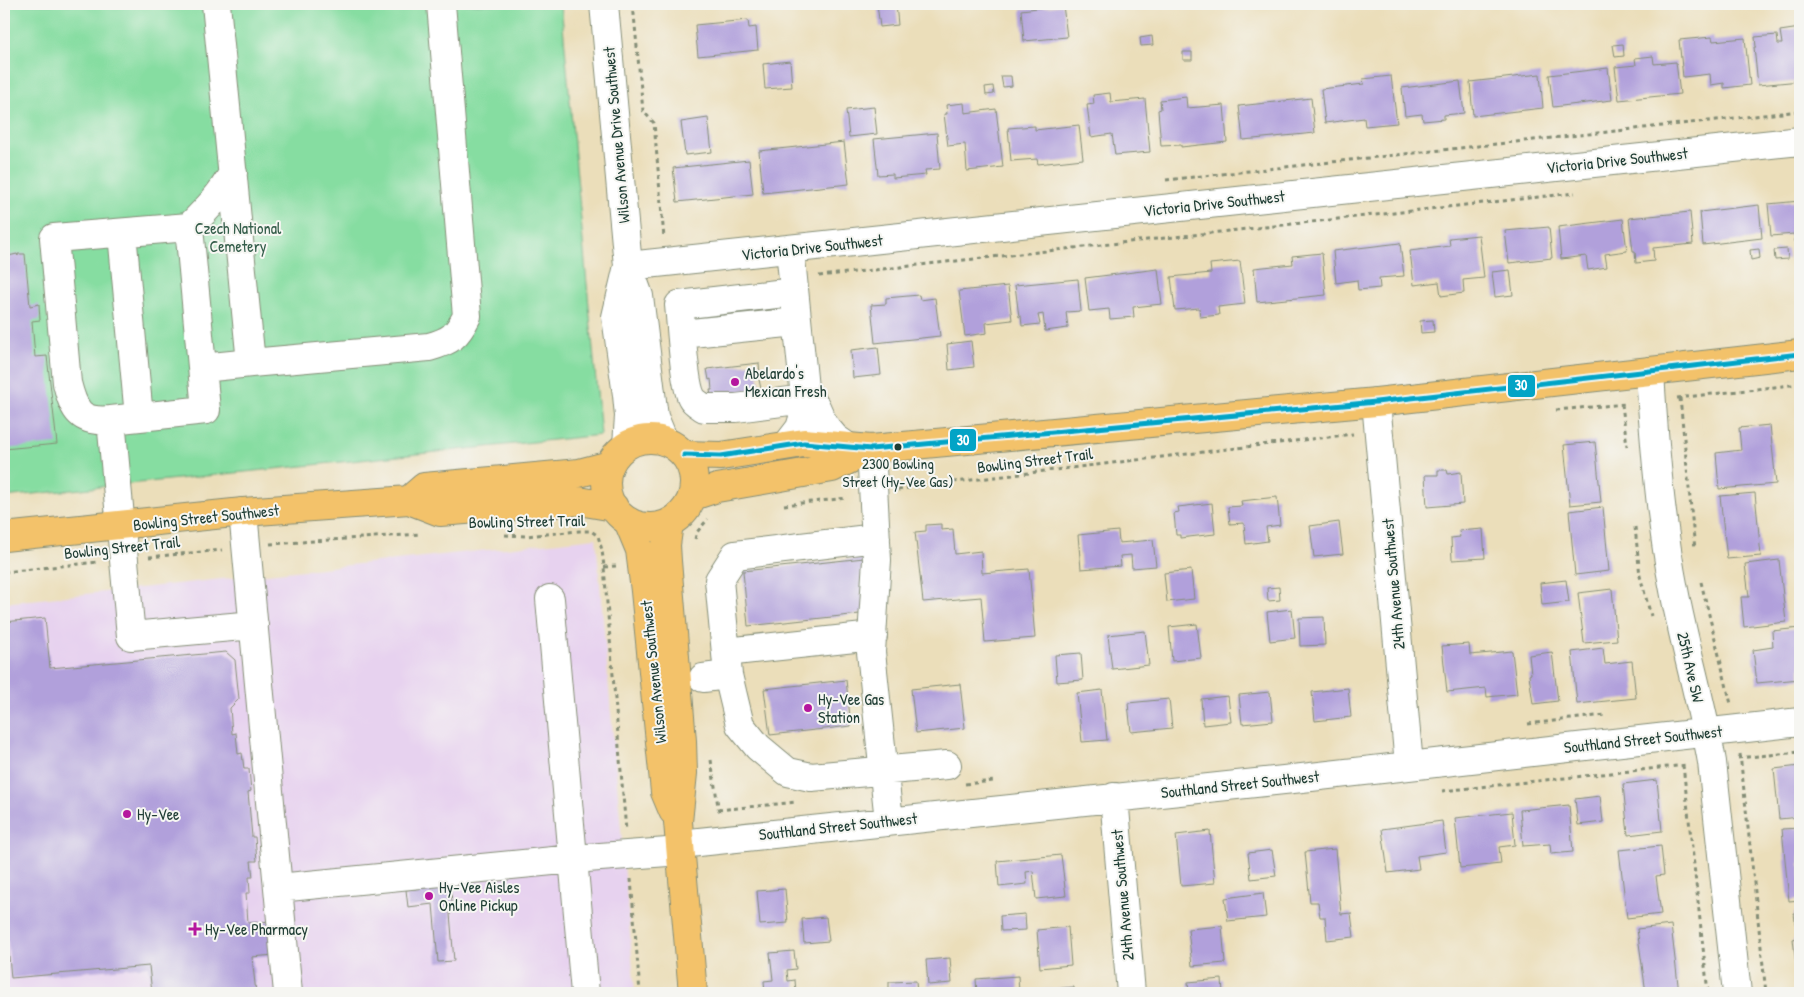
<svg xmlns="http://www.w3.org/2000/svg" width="1804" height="997" font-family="'Patrick Hand',sans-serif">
<rect width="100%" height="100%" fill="#f6f6f2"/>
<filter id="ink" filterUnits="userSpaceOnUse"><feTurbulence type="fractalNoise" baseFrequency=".02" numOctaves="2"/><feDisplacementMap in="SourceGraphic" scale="10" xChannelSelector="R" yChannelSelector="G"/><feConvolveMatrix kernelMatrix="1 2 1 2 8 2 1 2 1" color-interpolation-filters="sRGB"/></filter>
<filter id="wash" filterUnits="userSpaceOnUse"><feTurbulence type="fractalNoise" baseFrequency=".0096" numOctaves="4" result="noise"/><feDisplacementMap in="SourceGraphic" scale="20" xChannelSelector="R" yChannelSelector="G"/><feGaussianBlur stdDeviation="1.12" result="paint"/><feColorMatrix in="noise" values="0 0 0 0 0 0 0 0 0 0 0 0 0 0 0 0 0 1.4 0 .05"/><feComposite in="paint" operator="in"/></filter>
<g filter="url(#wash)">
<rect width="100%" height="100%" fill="#ebdeba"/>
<!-- built -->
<path fill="#e7d2ef" d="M596,538L635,993H4V603Z"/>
<!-- green -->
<path fill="#86dda1" stroke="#528d6a" d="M4,4H561L601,435L4,497Z"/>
<g id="blocks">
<!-- building -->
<path fill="#b1a0db" d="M877,4H896L898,25L880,27Z
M1063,5L1067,37L1024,41L1021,10Z
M748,20L749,28L756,27L758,50L698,56L695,25Z
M1800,28V81L1758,85L1754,47H1756L1755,37L1777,35L1778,44H1782L1780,31Z
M1152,36L1153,45L1141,46L1140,38Z
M1712,37L1713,41L1745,38L1750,85L1724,88V83L1711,85L1710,74L1683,77L1679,40Z
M1623,44L1624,56L1615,57L1613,45Z
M1183,52H1192V60H1183Z
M1653,56L1654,64L1676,62L1680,94L1619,100L1615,67L1636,65L1635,58Z
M790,61L792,87L765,89L763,64Z
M1608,68L1612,100L1553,107L1549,75Z
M1540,74L1543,108L1473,116L1470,82Z
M1001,76H1011L1012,86L1003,87Z
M1391,76L1397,123L1365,126L1364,118L1325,123L1321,89L1364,84L1363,79Z
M1460,81L1464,113L1444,115V119L1423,121L1422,114L1405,116L1402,88Z
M993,86L994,94L986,95L985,87Z
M1110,93L1111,102L1145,99L1150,152L1115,155L1112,134L1091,137L1087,105L1094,104L1093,95Z
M1186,97L1187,108L1224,105L1227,142L1181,147V145L1161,146L1158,110L1161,109L1160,100Z
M1311,98L1315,133L1243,140L1239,106Z
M964,103L965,113L996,109L1003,167L967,171L965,144L948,146L944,114H947L946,105Z
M874,107L877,134L849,137L846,110Z
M708,118L712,152L685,155L681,122Z
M1079,125L1083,159L1038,164L1037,159L1011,161L1008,128L1035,126V130Z
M937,133L940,169L925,170L926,175L893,178V174L878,175L874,139Z
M844,142L849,184L763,193L759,151Z
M749,160L753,194L677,202L673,168Z
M1800,201V242H1795L1794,234L1771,236L1768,204Z
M1759,205L1762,238L1703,245L1700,212Z
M1690,212L1693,244L1653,248L1654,261L1636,263L1635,251H1633L1629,218Z
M1623,219L1627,251L1605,254L1607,267L1588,270L1586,256L1561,259L1558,227Z
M1549,227L1552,258L1509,263L1505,231Z
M1479,235L1484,278L1463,280L1464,293L1441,296L1439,282L1414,285L1410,251L1450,246L1449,238Z
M1400,243L1404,276L1379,278L1380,288L1358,290L1357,280L1336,283L1333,251Z
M1759,249L1760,258L1751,260L1750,250Z
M1787,249L1788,259L1775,260L1774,250Z
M1322,253L1326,295L1257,302L1254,268L1293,264L1292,256Z
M17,254L18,256V254H25L30,306L39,304L40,320L32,321L35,357L47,356L57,444L4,449V257Z
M1240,261L1245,304L1218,307L1219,315L1200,317L1199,308L1175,310L1171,277L1211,273L1210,264Z
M1158,269L1162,304L1133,307L1134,317L1110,319L1109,309L1089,311L1085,278Z
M1510,270L1513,295L1495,297L1492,272Z
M1078,279L1081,311L1066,312L1068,328L1045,331L1043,314L1038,315L1040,324L1022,326L1021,316L1019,317L1015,285Z
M1008,286L1012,320L986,323L987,333L965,336L959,291Z
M919,295L920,300L935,298L940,336L875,343L871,305L886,304V298Z
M1433,320L1434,332L1421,333L1420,321Z
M971,341L974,367L949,370L947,344Z
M878,347L881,375L853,378L851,350Z
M759,363L760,375H758L763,398L712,404L710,390H712L711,379L709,380L707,369Z
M1770,425L1776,484L1719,489L1716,453L1741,450L1739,428Z
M1595,442L1601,502L1570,505L1564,445Z
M1438,470H1447L1448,474L1461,472L1463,504L1427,507L1425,475H1438Z
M1755,493L1761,556L1727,559L1720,496Z
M1277,497L1280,525L1266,527L1268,541L1246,544L1244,523L1230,524L1228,507L1242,506L1241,501Z
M1212,503L1215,534L1180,538V535H1176L1174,513L1179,512L1178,507Z
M1603,507L1609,571L1575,575L1569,511Z
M1339,522L1343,554L1314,557L1310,526Z
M941,524V530L953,529L955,554L981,551L982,573L1029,569L1035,638L985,642L981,597L923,602L915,532L926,531V525Z
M1483,529L1485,558L1452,560L1451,538L1460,537L1459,531Z
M1118,531L1119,543L1153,540L1156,566L1132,568L1131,555L1120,556L1121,566L1081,569L1078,535Z
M864,558L869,613L748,626L743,571Z
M1779,560L1786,622L1744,627L1741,597H1749L1745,564Z
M1191,570L1194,599L1167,602L1164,573Z
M1566,580L1569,602L1542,605L1540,583Z
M1279,587L1280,600L1268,601L1267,588Z
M1612,589L1617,640L1584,643L1578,593Z
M1292,609L1295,638L1270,641L1267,612Z
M1324,617L1325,645L1300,646L1299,618Z
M45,618L50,668L226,652L235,660L239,699L230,708L232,734L236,733L238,754L242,753L244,769H249L251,791L248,792L252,837H255L257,861H251L253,877H249L250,893H246L248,923L271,921L274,955L252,957L256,993H152L149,966L11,978L4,901V622Z
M1197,624L1201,658L1172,661L1169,627Z
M1800,628V679L1757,683L1753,650L1773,647L1772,631Z
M1145,631L1149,665L1112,669L1108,635Z
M1469,644L1470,655L1512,651L1517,694L1487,697L1486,688L1447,692L1442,646Z
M1603,648L1605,664L1632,661L1636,698L1577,704L1572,652Z
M1552,652L1558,701L1533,704L1529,675L1531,674L1529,655Z
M1081,653L1083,680L1057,682L1055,655Z
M846,680L851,726L770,735L764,689Z
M960,684L965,728L916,733L911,689Z
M1348,688L1351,717L1315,721L1312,692Z
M1102,690L1107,740L1082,742L1077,693Z
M1270,692L1273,721L1242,724L1239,695Z
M1228,696L1231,722L1203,725L1201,699Z
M1169,699L1172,728L1131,732L1128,703Z
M1800,766V817L1779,819L1774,769Z
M1657,780L1662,831L1628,835L1623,784Z
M1600,796L1603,822L1578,825L1575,799Z
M1569,805L1573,852L1551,854L1550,844L1523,846L1520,810Z
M1512,812L1515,845L1499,847L1501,864L1460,868L1455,818Z
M1442,821L1446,852L1417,856L1419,869L1388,873L1382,829Z
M1800,828V900L1789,901L1782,829Z
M1210,831L1215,883L1181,886L1176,835Z
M1661,846L1664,875L1656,876L1661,914L1627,918L1619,850Z
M1335,849L1341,914L1351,913L1354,937L1327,940L1325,917H1320L1318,902H1310L1305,852Z
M1272,850L1276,876L1251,879L1248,853Z
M1061,855L1066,896L1036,899L1033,871L1026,872L1027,884L999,887L997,861Z
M450,885L452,902H449L454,961L438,962L433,904L408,907L406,890Z
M785,889L788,923L760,925L757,891Z
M1263,893L1266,917L1228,921L1225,898Z
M1794,913H1800V965H1796L1793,939L1797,938Z
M1025,914L1026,930L1001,931L1000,916Z
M826,917L829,941L804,943L802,919Z
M1671,925L1679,993H1646L1637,929Z
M1222,926L1225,963L1192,966L1188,929Z
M1068,927L1071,965L1040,968L1037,930Z
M794,951L796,969L787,970L788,981L795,980L796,993H765L764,981L773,980L770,953Z
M950,958L952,983L928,985L926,960Z
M1018,976L1019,993H977L976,979Z
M1222,979L1223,993H1189L1188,982Z
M916,981L917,993H889V982Z
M1074,987V993H1042L1041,990Z"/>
</g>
</g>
<g filter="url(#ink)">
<use href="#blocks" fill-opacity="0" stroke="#858e77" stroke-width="1"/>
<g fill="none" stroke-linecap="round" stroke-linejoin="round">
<!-- minor casing -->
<g stroke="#858e77" stroke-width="30">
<path id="minor" d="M216,4L251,363L429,347C451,341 457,336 467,316L441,4
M604,4L628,266L639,296L654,417L664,441
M189,227C206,210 221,195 233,173
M122,233L139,417
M628,266L1800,141
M794,292L679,305C681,323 684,385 692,398C694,402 700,405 704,408H736L805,399
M682,334L797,322
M202,368L251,363
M1650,371C1654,444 1660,519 1674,590C1685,648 1702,704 1712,762L1737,993
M804,389L816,407L824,425L835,438L848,447
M1376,402L1409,765
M111,420C80,423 74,411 67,383L54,238L189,227L206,410L111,420L131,636L254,625
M627,445L629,416L627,395L616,317L628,266
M787,445L800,428L806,408L790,249
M871,449L877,560L871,652L889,821
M243,512L278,888L573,859L681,851
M550,599L585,993
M726,652L873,636
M728,675L740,725L758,747L788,772L811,777L947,765
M703,678L728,675L719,580L735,555L876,538
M1114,797L1131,993
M680,844L1293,779L1800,722
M278,888L288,993"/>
</g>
<!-- major casing -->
<g stroke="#858e77" stroke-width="30">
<path id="major" d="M606 483a44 44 0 1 1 88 0a44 44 0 1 1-88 0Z
M684,455L721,456L804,443L871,449L1376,402L1800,354
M693,496L717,488L832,468L871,449
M409,500L424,487L579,473L610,465
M628,521L640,550L645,591L665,792L673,811
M669,523L666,545L667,561L682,741L683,773L678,822L693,993
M4,537L243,512L409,500L440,512L579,501L614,507"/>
</g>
<!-- path -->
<path stroke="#858e77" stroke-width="3" stroke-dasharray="4 4" stroke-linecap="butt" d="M633,4L643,111L654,123L664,238
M1166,180L1800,111
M819,276L1575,193
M1677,398L1800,384
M1680,398L1695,549
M1622,404L1627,446
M1556,410L1626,404
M898,490L921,486L1353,434
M784,505L847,498
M1635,527L1640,576L1651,616
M505,535L525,536L579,531H591L598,536L602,550L604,567L626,831
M695,539L697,532L708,519
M270,544L421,534
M149,557L222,550
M604,567L616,566
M4,572L98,562
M1701,582L1731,704
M1528,724L1605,715
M1740,754L1766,993
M1738,758L1800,752
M711,760L719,813
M1683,765L1708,993
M965,784L994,781
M1442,791L1687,765
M718,810L797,802
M631,879L640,993"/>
<!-- minor -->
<use href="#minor" stroke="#fff" stroke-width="28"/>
<!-- major -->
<use href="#major" stroke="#f3c26a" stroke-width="28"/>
<!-- bus-1 casing -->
<g stroke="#f6f6f2" stroke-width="9">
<path id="bus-1" d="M684,455L721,456L804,443L871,449L1376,402L1800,354"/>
</g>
<!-- bus-1 -->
<use href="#bus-1" stroke="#02a4c6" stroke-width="5"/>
</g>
</g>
<!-- markers -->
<g fill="#b5179e" stroke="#f6f6f2" stroke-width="2">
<circle cx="735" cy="382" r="5"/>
<circle cx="808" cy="708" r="5"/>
<circle cx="127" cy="814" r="5"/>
<circle cx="429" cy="896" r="5"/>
<path d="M192.5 921.5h5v5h5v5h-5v5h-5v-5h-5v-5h5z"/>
</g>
<circle fill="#1f3d34" stroke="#f6f6f2" stroke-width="2" cx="898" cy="447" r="4.5"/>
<g text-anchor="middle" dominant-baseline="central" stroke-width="4" stroke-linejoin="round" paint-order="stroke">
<!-- bus labels -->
<g font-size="15" fill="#1f3d34" stroke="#f6f6f2">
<text x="898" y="463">2300 Bowling<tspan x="898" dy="18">Street (Hy-Vee Gas)</tspan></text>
</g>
<!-- street labels -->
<g font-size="16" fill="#1f3d34" stroke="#f6f6f2">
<text transform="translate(616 135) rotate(-95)">Wilson Avenue Drive Southwest</text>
<text transform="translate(1617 160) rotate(-6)">Victoria Drive Southwest</text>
<text transform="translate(1214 203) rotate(-6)">Victoria Drive Southwest</text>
<text transform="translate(812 247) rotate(-6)">Victoria Drive Southwest</text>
<text transform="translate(1035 460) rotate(-7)">Bowling Street Trail</text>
<text transform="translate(206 517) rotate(-6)">Bowling Street Southwest</text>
<text transform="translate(527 521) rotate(-1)">Bowling Street Trail</text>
<text transform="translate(122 547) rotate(-6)">Bowling Street Trail</text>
<text transform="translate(1393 584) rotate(-95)">24th Avenue Southwest</text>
<text transform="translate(1691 667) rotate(77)">25th Ave SW</text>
<text transform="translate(653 672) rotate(-96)">Wilson Avenue Southwest</text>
<text transform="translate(1643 739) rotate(-6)">Southland Street Southwest</text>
<text transform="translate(1240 784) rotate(-6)">Southland Street Southwest</text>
<text transform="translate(838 826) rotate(-6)">Southland Street Southwest</text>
<text transform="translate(1122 895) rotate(-95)">24th Avenue Southwest</text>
</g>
<!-- park labels -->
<g font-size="16" fill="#345d4a" stroke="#f6f6f2">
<text x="238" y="228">Czech National<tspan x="238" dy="18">Cemetery</tspan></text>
</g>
<!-- poi labels -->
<g font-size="16" fill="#1f3d34" stroke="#f6f6f2" text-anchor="start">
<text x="745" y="373">Abelardo's<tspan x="745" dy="18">Mexican Fresh</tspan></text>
<text x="818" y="699">Hy-Vee Gas<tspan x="818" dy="18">Station</tspan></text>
<text x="137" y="814">Hy-Vee</text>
<text x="439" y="887">Hy-Vee Aisles<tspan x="439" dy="18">Online Pickup</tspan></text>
<text x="205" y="929">Hy-Vee Pharmacy</text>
</g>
</g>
<g stroke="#f6f6f2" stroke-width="2">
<rect x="1507" y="374" width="29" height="24" rx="5" fill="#02a4c6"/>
<rect x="949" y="428" width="28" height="24" rx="5" fill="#02a4c6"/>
</g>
<g font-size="14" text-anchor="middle" font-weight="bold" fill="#fff">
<text x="1521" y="390">30</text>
<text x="963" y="445">30</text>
</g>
<!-- margin -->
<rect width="1804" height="997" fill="none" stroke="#f6f6f2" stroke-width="20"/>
</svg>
